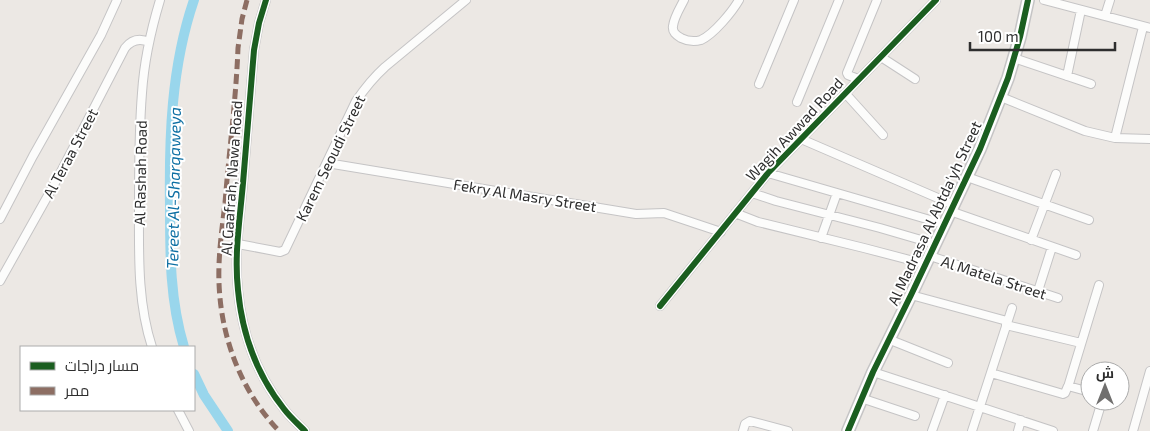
<svg xmlns="http://www.w3.org/2000/svg" width="1150" height="431" font-family="'Exo 2',Cairo,sans-serif">
<rect width="100%" height="100%" fill="#ece8e4"/>
<g fill="none" stroke-linecap="round" stroke-linejoin="round">
<!-- canal -->
<path stroke="#99d6ec" stroke-width="10" d="M184,347C170,301 170,255 170,207C169,138 171,67 194,0
M194,374L204,395L228,431"/>
<!-- street casing -->
<g stroke="#c5c4c5" stroke-width="10">
<path id="street" d="M266,0L259,23L254,50C250,94 247,139 243,183C240,218 234,254 238,290C242,333 257,375 284,409C290,417 298,424 305,431
M684,0C680,8 674,17 673,26C672,32 676,35 681,38C687,41 694,42 701,40C714,34 732,12 739,0
M1044,0L1150,28
M1105,16L1110,0
M881,57L915,79
M1014,58L1091,84
M1067,76L1081,10
M858,79L848,75L847,73L877,0
M759,84L794,0
M845,93L883,135
M1001,97L1085,131L1115,138L1150,139
M797,102L839,0
M1115,138L1143,27
M801,139L954,205
M327,163L636,214L664,213L721,232
M768,173L944,224
M967,177L1089,220
M752,193L776,201L880,228L935,244
M950,211L1076,255
M735,213L758,222L864,248L925,264
M0,219L33,156L101,35L117,0
M821,238L837,193
M1031,240L1056,174
M238,244L280,252L285,250L356,101C365,88 374,77 385,67L466,0
M930,256L1058,298
M0,281L55,183L125,48C132,39 140,38 149,42
M1038,291L1052,247
M911,295L1007,321
M660,306L768,173L936,0
M1006,325L1081,343
M888,339L948,363
M152,347C137,301 139,252 139,204C139,167 139,130 142,93C144,62 151,30 160,0
M873,372L1053,431
M991,373L1063,394L1065,393L1068,386L1090,392
M1068,387L1099,285
M861,398L915,416
M178,410L189,431
M743,431L745,424L750,421L788,431
M932,431L945,395
M972,431L1012,308
M1018,431L1021,420
M1093,431L1102,401
M1133,431L1150,371"/>
</g>
<!-- secondary casing -->
<g stroke="#c5c4c5" stroke-width="14">
<path id="secondary" d="M848,431L873,372L911,295L980,149L1008,78L1020,37L1028,0"/>
</g>
<!-- street -->
<use href="#street" stroke="#fcfcfb" stroke-width="8"/>
<!-- secondary -->
<use href="#secondary" stroke="#fcfcfb" stroke-width="11"/>
<!-- quiet -->
<path stroke="#8d6e63" stroke-width="5" stroke-dasharray="10 5" stroke-linecap="butt" d="M247,0L242,19L238,48C236,100 229,152 225,203C222,229 218,256 219,283C221,338 241,391 279,431"/>
<!-- cycleway casing -->
<g stroke="#fff" stroke-width="9">
<path id="cycleway" d="M266,0L259,23L254,50C250,94 247,139 243,183C240,218 234,254 238,290C242,333 257,375 284,409C290,417 298,424 305,431
M660,306L768,173L936,0
M848,431L873,372L911,295L980,149L1008,78L1020,37L1028,0"/>
</g>
<!-- cycleway -->
<use href="#cycleway" stroke="#1b5e20" stroke-width="6"/>
</g>
<g text-anchor="middle" dominant-baseline="central" stroke-width="4" stroke-linejoin="round" paint-order="stroke">
<!-- street labels -->
<g font-size="15" fill="#2e2e2e" stroke="#fff">
<text transform="translate(794 129) rotate(-47)">Wagih Awwad Road</text>
<text transform="translate(70 153) rotate(-62)">Al Teraa Street</text>
<text transform="translate(330 158) rotate(-64)">Karem Seoudi Street</text>
<text transform="translate(140 173) rotate(-89)">Al Rashah Road</text>
<text transform="translate(231 178) rotate(-86)">Al Gaafrah, Nawa Road</text>
<text transform="translate(525 195) rotate(9)">Fekry Al Masry Street</text>
<text transform="translate(934 213) rotate(-65)">Al Madrasa Al Abtda'yh Street</text>
<text transform="translate(994 277) rotate(18)">Al Matela Street</text>
</g>
<!-- water labels -->
<g font-size="16" font-style="italic" fill="#0d6fa3" stroke="#fff">
<text transform="translate(173 188) rotate(-89)">Tereet Al-Sharqaweya</text>
</g>
</g>
<!-- legend -->
<rect x="20" y="346" width="175" height="65" fill="#ffffff" stroke="#ababab"/>
<rect x="30" y="362" width="25" height="8" fill="#1b5e20" stroke="#ababab"/>
<text x="65" y="371" font-size="15" fill="#2e2e2e">مسار دراجات</text>
<rect x="30" y="387" width="25" height="8" fill="#8d6e63" stroke="#ababab"/>
<text x="65" y="396" font-size="15" fill="#2e2e2e">ممر</text>
<!-- north arrow -->
<g transform="translate(1105 386)"><circle r="24" fill="#ffffff" stroke="#ababab"/>
<path d="M0-4L9 19L0 12L-9 19Z" fill="#706f6e"/>
<text y="-8" font-size="14" font-weight="bold" text-anchor="middle" fill="#2e2e2e">ش</text>
</g>
<!-- scale -->
<path d="M970 42v8h145v-8" fill="none" stroke="#2e2e2e" stroke-width="2.5"/>
<text x="978" y="42" font-size="15" fill="#2e2e2e" stroke="#ffffff" stroke-width="4" paint-order="stroke">100 m</text>
</svg>
